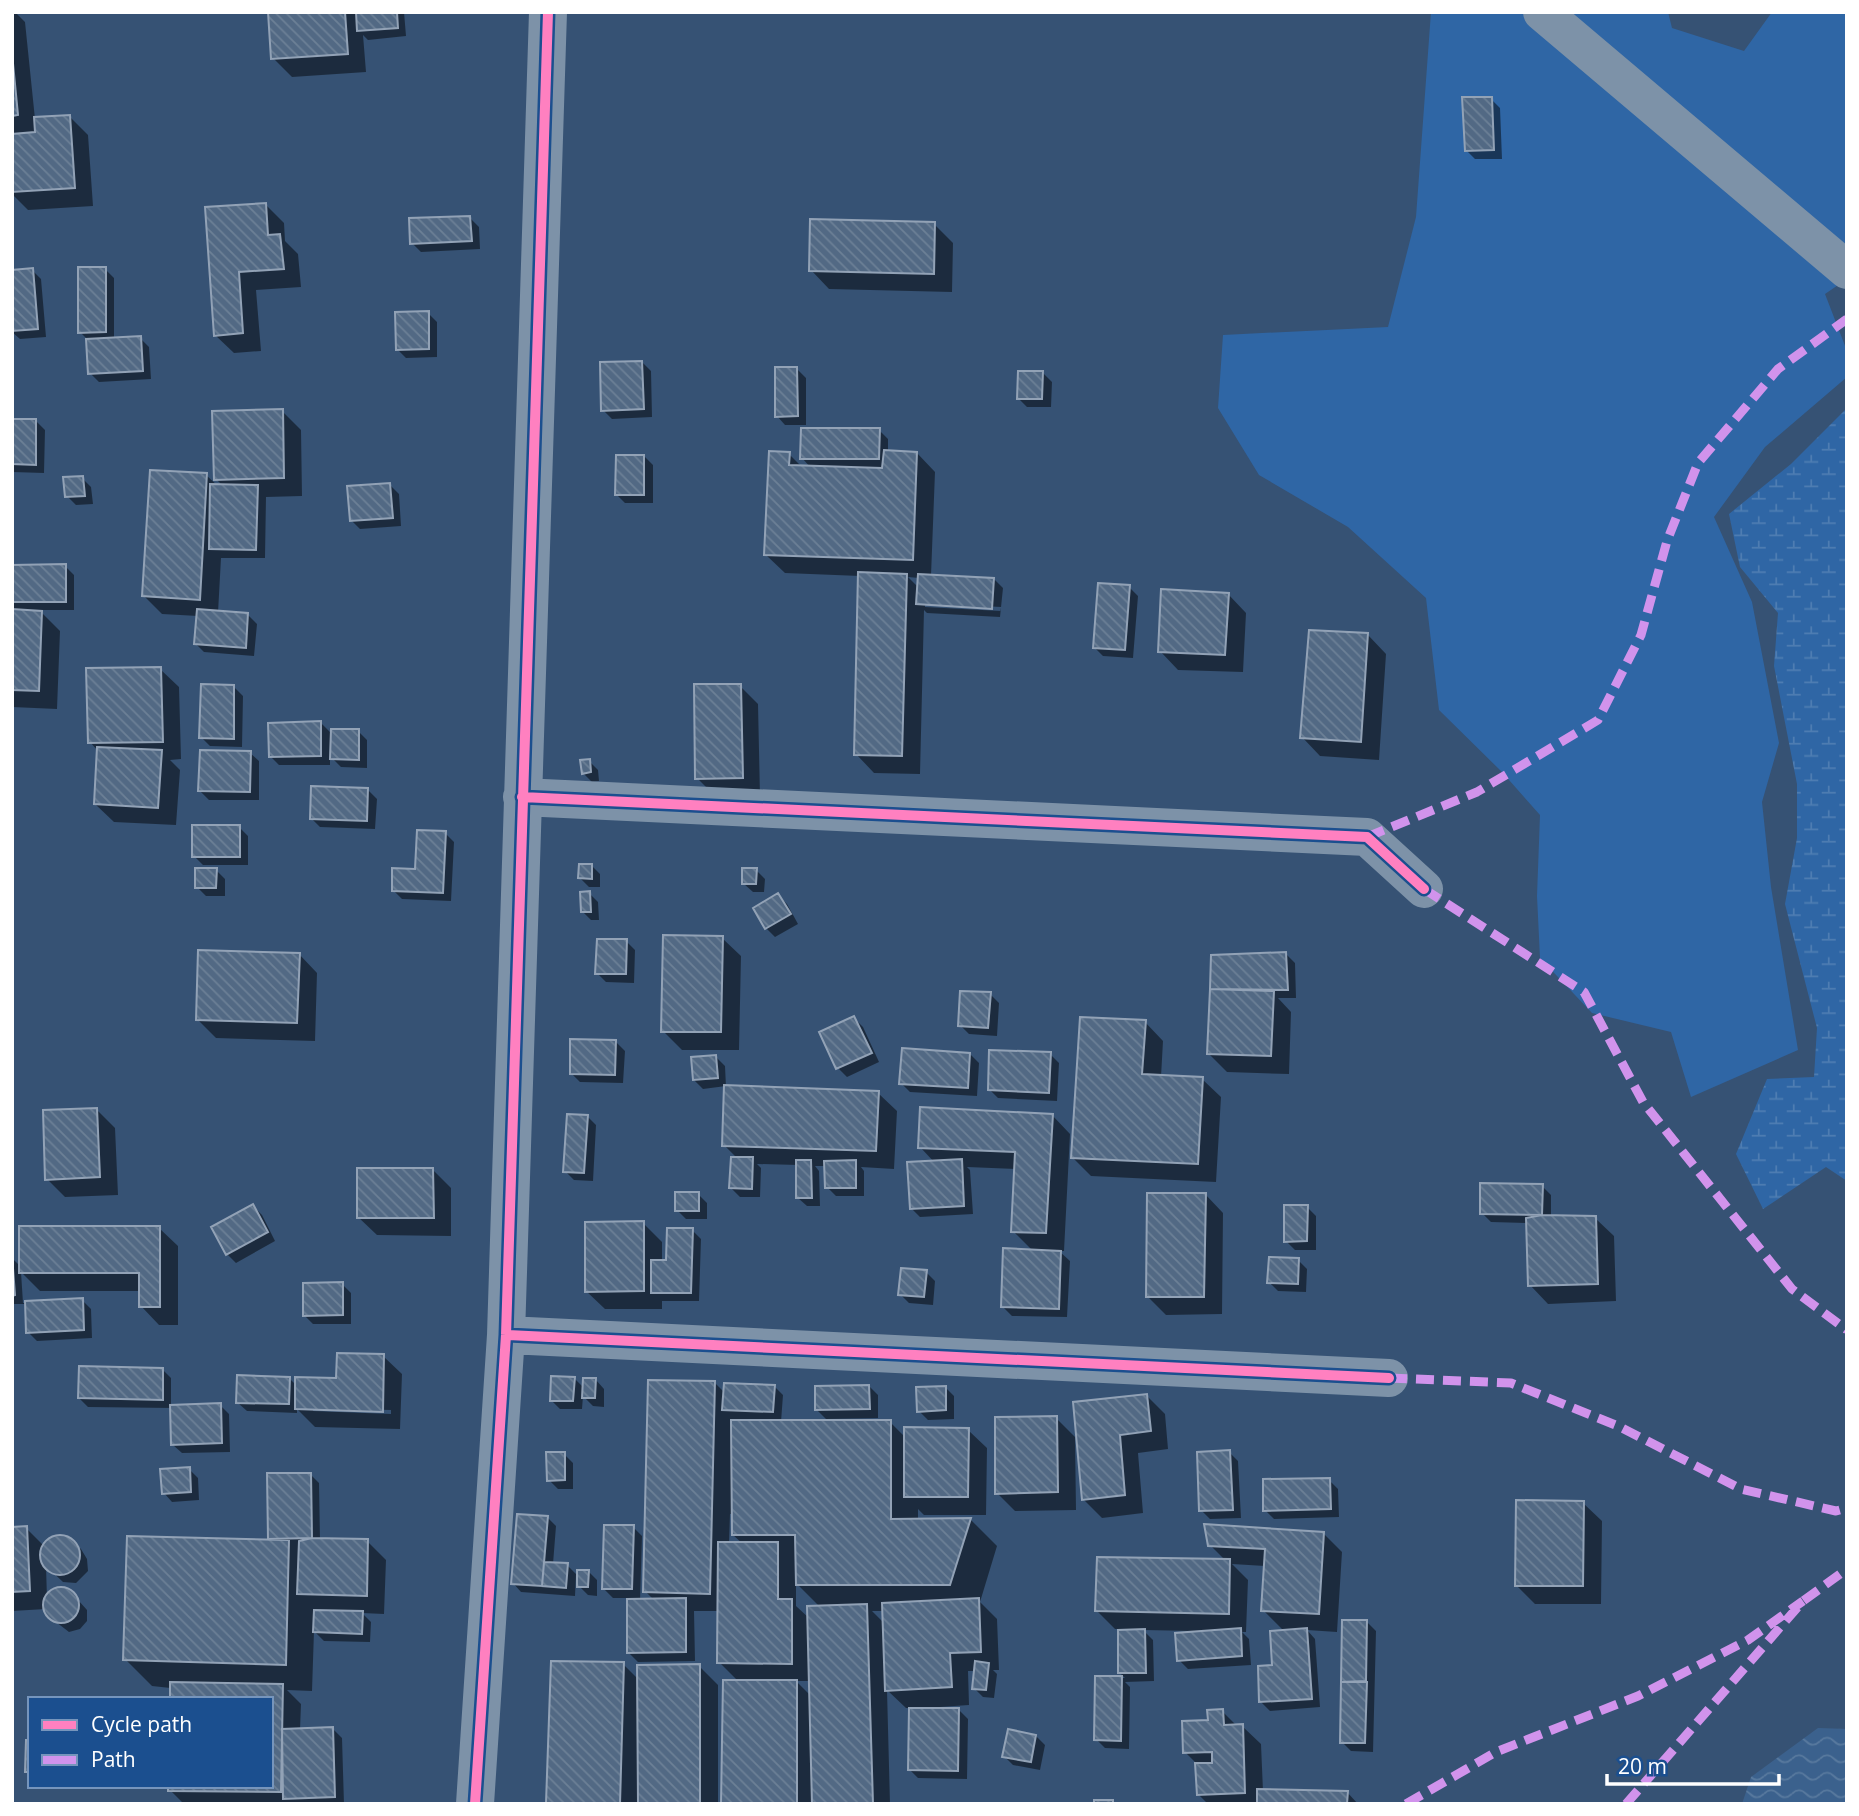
<svg xmlns="http://www.w3.org/2000/svg" width="1859" height="1816" font-family="'Open Sans',sans-serif">
<defs>
<pattern id="wetland-marsh" width="20" height="14" patternUnits="userSpaceOnUse" patternTransform="scale(1.75)"><rect width="20" height="14" fill="#2f66a5"/><path d="M1 5h8M5 5V1M11 12h8M15 12V8" fill="none" stroke="#4e7db2"/></pattern>
<pattern id="water-waves" width="16" height="10" patternUnits="userSpaceOnUse" patternTransform="scale(1.75)"><rect width="16" height="10" fill="#3b618d"/><path d="M0 5q4-4 8 0t8 0" fill="none" stroke="#58799e"/></pattern>
<pattern id="building-back-hatch" width="6" height="6" patternUnits="userSpaceOnUse" patternTransform="scale(1.75)"><rect width="6" height="6" fill="#526984"/><path d="M-1 5l2 2M0 0l6 6M5-1l2 2" fill="none" stroke="#6c8096"/></pattern>
</defs>
<rect width="100%" height="100%" fill="#365274"/>
<!-- green -->
<path fill="#2f66a5" d="M1431,12H1668L1672,28L1744,51L1772,12H1847V279L1825,294L1847,351V377L1765,447L1714,517L1752,602L1779,743L1762,802L1771,887L1798,1050L1691,1097L1671,1032L1592,1013L1540,958L1537,896L1540,815L1502,772L1439,710L1426,598L1348,527L1259,475L1218,408L1223,335L1388,327L1416,217Z"/>
<!-- wetland -->
<path fill="url(#wetland-marsh)" d="M1847,408V1181L1826,1167L1763,1209L1736,1154L1767,1079L1814,1077L1817,1028L1785,904L1797,838V784L1774,666L1778,613L1740,567L1729,514L1791,464Z"/>
<!-- water -->
<path fill="url(#water-waves)" d="M1818,1728L1847,1729V1804H1742L1751,1777Z"/>
<!-- shadow -->
<path fill="#0007" fill-rule="evenodd" d="M12,12H15L25,22L35,119L70,117L88,135L93,206L28,210L12,194Z
M270,12H404L406,36L368,40L363,35L366,72L292,77L273,58Z
M1491,99L1500,108L1502,159H1475L1466,150Z
M265,204L284,223L285,241L298,254L301,287L256,290L261,351L234,353L215,335L206,209Z
M470,218L479,227L480,249L421,252L412,243Z
M934,224L953,243L952,292L829,289L811,270Z
M105,269L114,278V339L140,338L149,347L151,379L99,382L90,373L88,340L80,332Z
M32,270L41,279L46,337L20,339L12,332V272Z
M428,313L437,322V357L406,358L397,349Z
M642,362L651,371L652,417L612,419L603,410Z
M797,369L806,378V425H785L777,416Z
M1043,373L1052,382L1051,407H1027L1018,398Z
M282,411L301,430L302,496L266,497L265,558H221L218,613L248,615L257,624L254,656L204,652L195,643L198,616L162,614L143,595L206,475L218,486H223L216,479Z
M12,421H36L45,430L44,473L12,472Z
M879,430L888,439V452L917,453L935,472L931,576L994,579L1003,588L1000,617L927,613L924,610L920,774L874,773L856,754L860,576L785,573L766,555L789,454L803,468H811L802,458ZM908,577L919,578V588ZM925,603L1001,607V611L925,607Z
M644,456L653,465V503H625L616,494Z
M82,478L91,487L93,504L76,505L67,496Z
M390,485L399,494L401,526L360,529L351,520Z
M12,566H65L74,575V610H39L60,631L57,709L12,707Z
M1129,587L1138,596L1133,658L1103,656L1094,647Z
M1228,594L1246,613L1243,672L1178,670L1160,651Z
M1368,635L1386,654L1379,760L1320,756L1302,737Z
M160,669L179,687L181,759L170,760L180,770L176,825L114,822L95,804L98,751L90,742Z
M740,686L758,704L760,796L716,797L697,778Z
M234,687L243,696L242,747L210,746L201,737Z
M321,723L333,735L358,731L367,740V768L341,767L330,756V765H279L270,756Z
M250,753L259,761V800H209L200,791Z
M589,761L598,770L599,781L592,782L583,773Z
M368,790L377,799L375,829L320,827L311,818Z
M239,827L248,836V865H203L194,856Z
M445,833L454,842L451,901L402,899L393,890L417,871Z
M591,865L600,874V887H589L580,878Z
M216,870L225,879V896H206L197,887Z
M756,870L765,879L764,892H753L744,884Z
M589,893L598,902L599,920H591L582,911Z
M778,895L787,904L798,924L775,937L766,928Z
M722,938L741,956L739,1050H682L663,1031Z
M626,941L635,950L634,983L606,982L597,973Z
M299,954L317,973L315,1041L216,1038L198,1020Z
M1286,954L1295,963L1296,998H1278L1291,1012L1289,1074L1227,1072L1208,1053L1213,957Z
M990,994L999,1003L997,1036L969,1034L960,1025Z
M854,1018L863,1027L879,1062L847,1077L838,1068Z
M1145,1022L1163,1041L1161,1077L1202,1079L1221,1097L1216,1182L1091,1176L1072,1157Z
M616,1042L625,1051L623,1083L580,1082L571,1073Z
M970,1054L979,1063L977,1096L910,1092L901,1083Z
M1050,1054L1059,1063L1057,1101L998,1098L989,1089Z
M716,1057L725,1066L726,1087L878,1093L897,1111L894,1169L861,1167L864,1171V1196H836L827,1187L826,1166H815L819,1171L820,1206H807L798,1198V1165L757,1164L761,1168L760,1197H740L731,1188L738,1159L724,1145L726,1086L703,1089L694,1080Z
M97,1110L115,1128L118,1195L65,1197L47,1179Z
M1052,1115L1070,1134L1064,1251H1059L1070,1261L1067,1317L1012,1316L1003,1307L1033,1251L1013,1231L1016,1169L967,1167L970,1170L973,1214L920,1217L911,1208L935,1163L920,1147Z
M587,1116L596,1125L593,1181L574,1180L565,1171Z
M433,1170L451,1188V1236L377,1235L358,1217Z
M1542,1186L1551,1195V1217L1595,1218L1614,1236L1616,1301L1548,1304L1530,1285L1528,1223L1491,1222L1482,1213Z
M698,1194L707,1203V1219H686L677,1210Z
M1205,1194L1223,1213L1222,1314L1166,1315L1148,1297Z
M253,1206L262,1215L275,1241L236,1263L227,1254Z
M1307,1207L1316,1216V1250H1295L1286,1241Z
M643,1223L662,1242V1262H668L692,1230L701,1239L699,1301H662V1309H605L586,1291Z
M159,1228L178,1246V1325H159L141,1306V1291H40L21,1272L23,1303L82,1300L91,1309L92,1338L37,1341L28,1332L27,1304H12V1258L21,1267Z
M1298,1260L1307,1269L1306,1292L1278,1291L1269,1282Z
M926,1272L935,1281L933,1305L909,1303L900,1294Z
M342,1284L351,1293V1324H313L304,1315Z
M383,1356L402,1374L400,1429L315,1427L297,1409V1413L247,1411L238,1403L289,1378L297,1386L338,1380ZM313,1408L391,1410V1414L313,1411Z
M162,1369L171,1378V1407L220,1405L229,1414L230,1452L182,1453L173,1445L172,1408L88,1407L79,1398Z
M575,1379L585,1389L596,1380L604,1389V1407L593,1406L583,1396L582,1409H560L551,1400Z
M714,1382L725,1393L774,1386L783,1395L781,1422H890L905,1437L968,1430L987,1448L986,1515H924L918,1509V1520L970,1519L997,1546L980,1602L997,1619L999,1670H993L997,1674L994,1698L983,1697L974,1688L976,1671H968L969,1705L940,1707V1710H959L968,1719L967,1779L918,1778L909,1769L911,1708H906L887,1690L890,1804H723L739,1682L719,1662V1611H694L695,1661L638,1662L629,1653V1598H613L604,1589L633,1527L642,1536L640,1601L654,1600L645,1591ZM732,1419H745V1422H732ZM730,1514H733V1535L743,1544H729ZM796,1583L820,1607L809,1618L796,1606ZM872,1611H884V1623ZM796,1681H810L811,1696Z
M869,1386L878,1395V1418L826,1419L817,1410Z
M945,1387L954,1396V1419L928,1420L919,1411Z
M1147,1396L1165,1414L1168,1449L1138,1453L1143,1513L1102,1518L1084,1500L1075,1403Z
M1056,1418L1075,1437L1076,1510L1015,1511L997,1493Z
M1229,1452L1238,1461L1241,1518L1210,1519L1201,1510Z
M564,1454L573,1463V1489H558L549,1480Z
M189,1469L198,1478L199,1500L172,1502L164,1493Z
M310,1474L319,1483L320,1540L367,1541L386,1560L384,1614L362,1613L371,1622L370,1642L324,1641L314,1631L312,1691L287,1690L301,1704L300,1730L333,1729L342,1738L344,1804H184L170,1790L271,1786V1699L152,1686L125,1659L272,1541L269,1539Z
M1329,1480L1338,1489L1339,1517L1274,1519L1265,1510Z
M1583,1503L1602,1521L1601,1604H1535L1516,1585Z
M547,1517L556,1526L553,1564L567,1565L576,1574L575,1596L521,1592L513,1583Z
M26,1528L43,1545L54,1537H66L81,1549L87,1559L88,1571L76,1583L63,1582L46,1566L47,1599L54,1589L59,1588L70,1591L87,1610V1621L80,1629L69,1632L56,1622L46,1609L12,1611V1529Z
M1323,1533L1342,1552L1337,1632L1307,1630L1315,1639L1320,1707L1270,1711L1261,1702L1284,1631L1263,1610L1265,1566L1232,1564L1248,1580L1246,1632H1242L1249,1639L1251,1665L1188,1669L1179,1660L1194,1631L1143,1630L1153,1640L1154,1681L1125,1682L1130,1687L1129,1749L1105,1748L1096,1739L1097,1678H1125L1120,1673L1119,1629H1115L1097,1611L1226,1561L1210,1545Z
M588,1571L597,1580V1596L588,1595L579,1586Z
M1343,1622H1367L1376,1631L1373,1752L1351,1751L1342,1742Z
M623,1664L639,1680L699,1666L718,1685V1804L548,1803Z
M1222,1711L1237,1726H1242L1261,1744L1263,1791L1347,1792L1358,1804H1208L1198,1794L1197,1764L1185,1752L1210,1722Z
M1036,1736L1045,1745L1040,1770L1013,1765L1004,1756Z"/>
<!-- building -->
<path fill="url(#building-back-hatch)" stroke="#92a2b6" stroke-width="2" d="M268,12H345L348,54L271,59Z
M356,12H397L398,28L357,31Z
M12,53L18,115L12,116Z
M1462,97H1492L1494,150L1465,151Z
M70,115L75,188L12,192V134L35,132L34,117Z
M266,203L268,235L280,234L284,269L239,272L243,333L214,336L205,207Z
M470,216L472,241L410,244L409,218Z
M810,219L935,222L934,274L809,271Z
M78,267H106V332L78,333Z
M33,268L38,329L12,331V270Z
M429,311V349L396,350L395,312Z
M141,336L143,371L88,374L86,339Z
M642,361L644,409L601,411L600,362Z
M775,367H797L798,416L775,417Z
M1018,371H1043L1042,399H1017Z
M283,409L284,478L214,480L212,411Z
M12,419H36V465L12,464Z
M801,428H880L879,459H800Z
M884,450L917,452L913,560L764,555L769,451L790,452L789,465L882,468Z
M616,455H644V495H615Z
M150,470L207,473L200,600L142,596Z
M83,476L85,496L65,497L63,477Z
M390,483L393,518L350,521L347,486Z
M210,484L258,485L256,550L209,549Z
M66,564V602H12V565Z
M858,572L907,574L902,756L854,755Z
M918,574L994,578L992,609L916,604Z
M1098,583L1130,585L1125,650L1093,648Z
M1161,589L1229,593L1225,655L1158,652Z
M12,609L42,611L39,691L12,690Z
M197,609L248,613L246,648L194,644Z
M1309,630L1368,633L1361,742L1300,738Z
M161,667L163,742L88,743L86,668Z
M201,684L234,685V739L199,738Z
M694,684H741L743,778L695,779Z
M321,721V756L269,757L268,723Z
M331,729H359V760L330,759Z
M97,747L162,750L158,808L94,804Z
M200,750L251,751L250,792L198,791Z
M590,759L591,772L582,774L580,760Z
M311,786L368,788L367,821L310,819Z
M192,825H240V857H192Z
M417,830L446,831L443,893L392,891V868L415,869Z
M579,864H592V879L578,878Z
M195,868H217L216,888H195Z
M742,868H757L756,884H742Z
M590,891L591,912H581L580,892Z
M778,893L791,914L765,929L753,908Z
M663,935L723,936L721,1032H661Z
M597,939H627L626,974H595Z
M198,950L300,953L297,1023L196,1020Z
M1286,952L1288,990L1210,989L1211,955Z
M1210,989L1274,991L1271,1056L1207,1054Z
M960,991L991,992L988,1028L958,1026Z
M854,1016L872,1053L836,1069L819,1032Z
M1080,1017L1146,1020L1142,1074L1203,1077L1198,1164L1071,1158Z
M570,1039L616,1040L615,1075L570,1074Z
M902,1048L970,1053L968,1088L899,1084Z
M989,1050L1051,1052L1049,1093L988,1090Z
M716,1055L718,1078L693,1080L691,1057Z
M724,1085L879,1091L876,1151L722,1146Z
M920,1107L1053,1114L1046,1233L1011,1232L1015,1152L918,1148Z
M97,1108L100,1177L45,1180L43,1110Z
M567,1114L588,1115L584,1173L563,1172Z
M731,1157H753L752,1189L729,1188Z
M962,1159L964,1206L910,1209L907,1162Z
M796,1160H811L812,1198H796Z
M856,1160V1188H825L824,1161Z
M357,1168H433L434,1218H357Z
M1480,1183L1543,1184L1542,1215L1480,1214Z
M675,1192H699V1211H675Z
M1147,1193H1206L1204,1297H1146Z
M253,1204L268,1232L226,1255L211,1227Z
M1284,1205H1308L1307,1241L1284,1242Z
M1542,1215L1596,1216L1598,1284L1528,1286L1526,1218Z
M644,1221V1291L585,1292V1222Z
M19,1226H160V1307H139V1273H19Z
M667,1228H693L691,1293H651V1260H666Z
M1003,1248L1061,1251L1059,1309L1001,1307Z
M12,1255L15,1295L12,1296Z
M1269,1257L1299,1258L1298,1284L1267,1283Z
M901,1268L927,1270L924,1297L898,1295Z
M343,1282V1315L303,1316V1283Z
M83,1298L84,1330L26,1333L25,1301Z
M337,1353L384,1354L383,1412L295,1409V1377L336,1378Z
M79,1366L163,1368V1400L78,1398Z
M237,1375L290,1377L289,1404L236,1403Z
M551,1376L575,1377L573,1401H550Z
M583,1378H596L595,1398H582Z
M648,1380L715,1381L710,1594L643,1592Z
M724,1383L775,1385L773,1412L722,1410Z
M869,1385L870,1409L815,1410V1386Z
M946,1386V1410L917,1412L916,1387Z
M1147,1394L1151,1431L1120,1435L1125,1495L1082,1500L1073,1402Z
M221,1403L222,1443L171,1445L170,1405Z
M1057,1416L1058,1492L995,1494V1417Z
M731,1420H891V1519L971,1518L950,1585H796L795,1535H732Z
M904,1427L969,1428L968,1497H904Z
M1230,1450L1233,1510L1199,1511L1197,1452Z
M546,1452H565V1480L547,1481Z
M190,1467L191,1492L162,1494L160,1469Z
M267,1473H311L312,1538L268,1539Z
M1330,1478L1331,1509L1263,1511V1479Z
M1516,1500L1584,1501L1583,1586H1515Z
M517,1514L548,1516L542,1586L511,1584Z
M1204,1524L1324,1532L1319,1614L1261,1611L1265,1549L1208,1546Z
M604,1525H634L632,1589H602Z
M27,1526L30,1591L12,1592V1527Z
M40 1555a20 20 0 1 1 40 0a20 20 0 1 1-40 0Z
M127,1536L289,1540L286,1665L123,1660Z
M312,1538L368,1539L367,1596L297,1594L299,1541Z
M718,1542H778V1599H792V1664L717,1663Z
M1097,1557L1230,1559L1229,1614L1095,1611Z
M544,1562L568,1563L566,1588L542,1586Z
M577,1570H589L588,1587H577Z
M43 1605a18 18 0 1 1 36 0a18 18 0 1 1-36 0Z
M686,1598V1652L627,1653V1599Z
M979,1598L981,1652L950,1653L952,1687L885,1691L882,1603Z
M867,1604L873,1804H812L807,1606Z
M314,1610L363,1611L362,1634L313,1632Z
M1342,1620H1367L1366,1681L1341,1682Z
M1241,1628L1242,1656L1177,1661L1175,1633Z
M1307,1628L1312,1699L1259,1702L1258,1666L1272,1665L1270,1631Z
M1145,1629L1146,1673H1118V1630Z
M551,1661L624,1662L620,1804L546,1803Z
M975,1661L989,1663L986,1690L972,1689Z
M700,1664V1804H638L637,1665Z
M1095,1676H1122L1121,1741L1094,1740Z
M723,1680H797V1804H721Z
M170,1682L283,1684L281,1792L168,1791V1786H271V1699H170Z
M1341,1682H1367L1365,1743H1340Z
M909,1708H959L958,1771L908,1770Z
M1223,1709L1224,1725L1243,1724L1245,1793L1197,1795L1195,1763H1212V1752L1183,1753L1182,1721L1208,1720L1207,1710Z
M333,1727L335,1797L283,1799L282,1729Z
M1008,1729L1036,1735L1031,1762L1002,1757Z
M26,1740H30V1772H25Z
M1257,1789L1348,1791L1347,1804H1257Z
M1094,1800H1113V1804H1094Z"/>
<g fill="none" stroke-linecap="round" stroke-linejoin="round">
<!-- minor -->
<path stroke="#7d92a8" stroke-width="38" d="M1542,12L1847,270
M522,797L1367,837L1424,889
M506,1335L1389,1378
M475,1804L506,1335L548,12"/>
<!-- quiet -->
<path stroke="#d193ec" stroke-width="9" stroke-dasharray="18 9" stroke-linecap="butt" d="M1367,837L1477,792L1598,720L1641,635L1667,541L1698,463L1778,369L1847,319
M1424,889L1584,992L1643,1102L1792,1289L1847,1330
M1389,1378L1511,1383L1618,1426L1741,1489L1836,1511L1847,1508
M1406,1804L1496,1752L1638,1696L1748,1640L1803,1601
M1626,1804L1803,1601L1847,1569"/>
<!-- cycleway casing -->
<g stroke="#1b4f8f" stroke-width="15">
<path id="cycleway" d="M522,797L1367,837L1424,889
M506,1335L1389,1378
M475,1804L506,1335L548,12"/>
</g>
<!-- cycleway -->
<use href="#cycleway" stroke="#ff80c0" stroke-width="10"/>
</g>
<!-- border -->
<rect width="1859" height="1816" fill="none" stroke="#ffffff" stroke-width="28"/>
<!-- legend -->
<rect x="28" y="1697" width="245" height="91" fill="#1b4f8f" stroke="#7695bc" stroke-width="2"/>
<rect x="42" y="1720" width="35" height="10" fill="#ff80c0" stroke="#7695bc" stroke-width="2"/>
<text x="91" y="1732" font-size="21" fill="#ffffff">Cycle path</text>
<rect x="42" y="1755" width="35" height="10" fill="#d193ec" stroke="#7695bc" stroke-width="2"/>
<text x="91" y="1767" font-size="21" fill="#ffffff">Path</text>
<!-- scale -->
<path d="M1607 1774v10h172v-10" fill="none" stroke="#ffffff" stroke-width="3.5"/>
<text x="1618" y="1774" font-size="21" fill="#ffffff" stroke="#1b4f8f" stroke-width="5" paint-order="stroke">20 m</text>
</svg>
